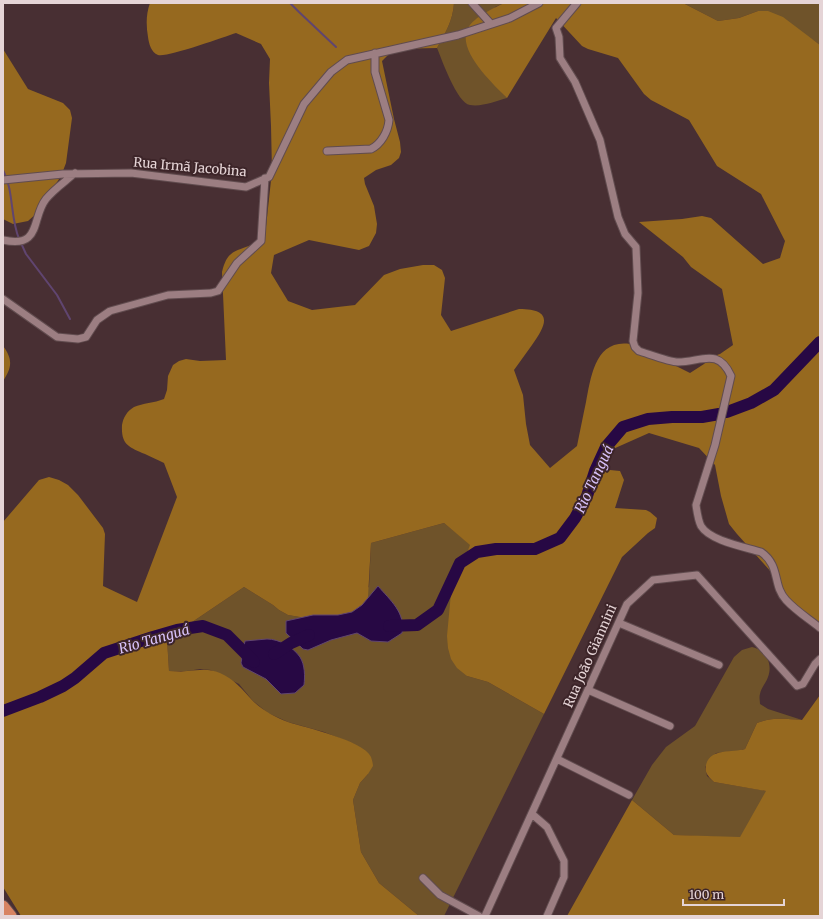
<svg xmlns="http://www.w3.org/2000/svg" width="823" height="919" font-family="Merriweather,serif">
<rect width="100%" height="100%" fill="#482f33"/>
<!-- green -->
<path fill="#6f532a" d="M454,3H504L495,7L485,74L507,98C496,101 482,107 470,105C457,103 442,60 437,48C445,33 453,21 454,3Z
M683,3H820V45L813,40L758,11L739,18L718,21Z
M444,523L471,545L453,582L467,676L488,682L544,714L444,916H419L379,883L361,852L353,800L360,783L368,774L354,744L324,732L288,722L268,713L253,701L239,684L211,670L200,669L187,671H169L167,639L244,587L273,605L279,610L288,615L300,617L369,587L371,543Z
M752,647C766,650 773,664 768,677C766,683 761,688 760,694C759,697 760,701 760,704L768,709L802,720C785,719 773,717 757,723L745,749L738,751L716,753L705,767L707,776L714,782L767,791L740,838L674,835L632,800L652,765L666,747L695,726L734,657L742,650Z"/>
<!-- forest -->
<path fill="#96691f" d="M150,3H454C453,21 445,33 437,48L394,49L382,61L394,119L400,142L401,152L399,158L391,165L376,170L364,178L365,184L374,206L377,224L376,233L369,246L359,250L309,240L274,255L271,273L288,301L312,310L355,305L384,275L400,269L423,265H434L442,270L445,278L441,315L451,331L519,309C552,309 548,323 532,345C526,353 520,362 514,370L523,395L526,424L530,445L550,468L577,446C580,431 583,416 586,402C591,377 595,339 630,344C641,346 651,353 660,358C670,363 680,368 690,373L704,364L711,357L720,354L733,345L722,289L691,267L683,257L639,222L682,219L702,216L711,218L763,264L780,258L785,241L761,194L717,166L689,120L651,100L644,94L618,58L588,49L582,46L556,18L507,98C493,84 456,50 468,28C474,17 494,8 504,3H683L718,21L739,18L758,11H768L783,17L820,45V626L791,604L772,573L737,534L729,524L721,496L715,465L699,448L649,433L604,453L602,467L610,470L620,471L624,480L615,508L646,510L650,512L657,518L655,528L648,533L622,557L544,714L488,682L467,676L457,668L451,659L448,648L447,636L451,593L457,572L464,561L470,545L444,523L371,543L368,597L366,602L358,609L347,614L327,617H300L288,615L279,610L273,605L244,587L167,639L169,671C175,671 181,672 187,671C199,670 209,668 220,673C234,679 242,689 252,700C262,710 275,717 288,722C306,728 363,740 371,757C372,760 373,764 373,766L368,774L360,783L353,800L361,852L379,883L419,916H21L3,887V522L39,480L49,477L59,480L68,485L78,495L103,528L105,534L103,586L137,602L177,497L164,463C158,460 151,457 145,454C129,447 121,445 122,425C123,418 127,411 134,407C143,403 154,403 164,399L167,390L168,376L173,365L179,361L186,359L200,361L226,360L222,272C227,251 234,252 251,245C256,243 261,239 265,236L272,171L271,126L269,83L270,59L261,44L236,33C224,37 166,58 158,55C151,52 149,44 148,37C146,25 146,14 150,3Z
M3,16V49L28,89L63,103L70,110L72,118L66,163L61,176L37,213L28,221L13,224L3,219Z
M3,346C13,359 12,368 3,381Z
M820,695V916H567L632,800L674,835L740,837L766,791L714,782C709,777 704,773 706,765C710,748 732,753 745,749L757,723C773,717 785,719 802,720Z"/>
<!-- water -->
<path fill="#270844" stroke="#604570" d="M378,586C390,600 406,613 402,633L388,642L371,641L357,633L331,640L308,650L303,649L286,633V621L313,615H338L352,612L362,605Z
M267,639C279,639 293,647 300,657C305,665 305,676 304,685L295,693L281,694L266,679L243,667L241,663L245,641Z"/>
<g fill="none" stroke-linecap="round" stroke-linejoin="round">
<!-- stream -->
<path stroke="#604570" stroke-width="2" d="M290,3L299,12L336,47
M3,170C14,191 10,217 19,239
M21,243L26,254L57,295L70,319"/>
<!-- river -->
<path stroke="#270844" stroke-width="12" d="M727,412L751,403L774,390L820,342
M389,626L417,625L438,610L460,563L477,552L496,549H535L560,538L575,518L587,496L595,471L606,447L623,427L648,419L672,417H702L719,414
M274,654L291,643L309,635
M3,711L40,697L63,686L75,678L104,653L153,637L177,630L203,626L227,635L254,662"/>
<!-- minor casing -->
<g stroke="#614c4f" stroke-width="9">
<path id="minor" d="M472,3L491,24
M577,3L556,28L559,37L560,58L575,82L600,140L618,217L625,234L636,247L638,293L633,341L635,347L639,351C649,354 669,362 678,362C701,362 718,347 731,376L715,445L696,505C697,512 698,520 701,526C710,541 745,547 761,552C781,566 772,585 786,600C796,611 809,619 820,628
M327,151L371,149C381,144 388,132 389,120L375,72V53
M3,180L63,174L131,173L246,187L269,177L304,104L331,72L347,60L458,35L510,18L539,3
M3,240C42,249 31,218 46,199C54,189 66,181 75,173
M3,299L57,337L78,339L86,337L97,320L110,311L168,295L211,293L218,291L237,263L261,241L265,178
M619,623L719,665
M588,690L670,726
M557,759L629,795
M532,814L547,827L564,861V877L547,916
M423,878L440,895L479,916
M485,916L627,604L653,580L697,575L797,686L803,684L815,664L820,659"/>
</g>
<!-- highway casing -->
<g stroke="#614c4f" stroke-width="13">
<path id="highway" d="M3,906L11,916"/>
</g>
<!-- minor -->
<use href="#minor" stroke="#9c7e82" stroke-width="7"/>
<!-- highway -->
<use href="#highway" stroke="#d88463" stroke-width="11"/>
</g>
<g text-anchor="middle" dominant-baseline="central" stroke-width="4" stroke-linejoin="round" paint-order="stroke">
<!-- street labels -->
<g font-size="13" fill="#e5d4d6" stroke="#3d2529">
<text transform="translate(190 167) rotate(5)">Rua Irmã Jacobina</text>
<text transform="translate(590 656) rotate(-66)">Rua João Giannini</text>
</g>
<!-- water labels -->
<g font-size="14" font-style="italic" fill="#d8c2fa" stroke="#3d2529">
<text transform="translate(594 479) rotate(-65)">Rio Tanguá</text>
<text transform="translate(154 639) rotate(-16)">Rio Tanguá</text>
</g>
</g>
<!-- border -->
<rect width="823" height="919" fill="none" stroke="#e5d4d6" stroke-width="8"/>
<!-- scale -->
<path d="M683 899v6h101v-6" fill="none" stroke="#e5d4d6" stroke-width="2"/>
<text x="689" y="899" font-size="12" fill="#e5d4d6" stroke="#3d2529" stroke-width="3" paint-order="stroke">100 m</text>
</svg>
